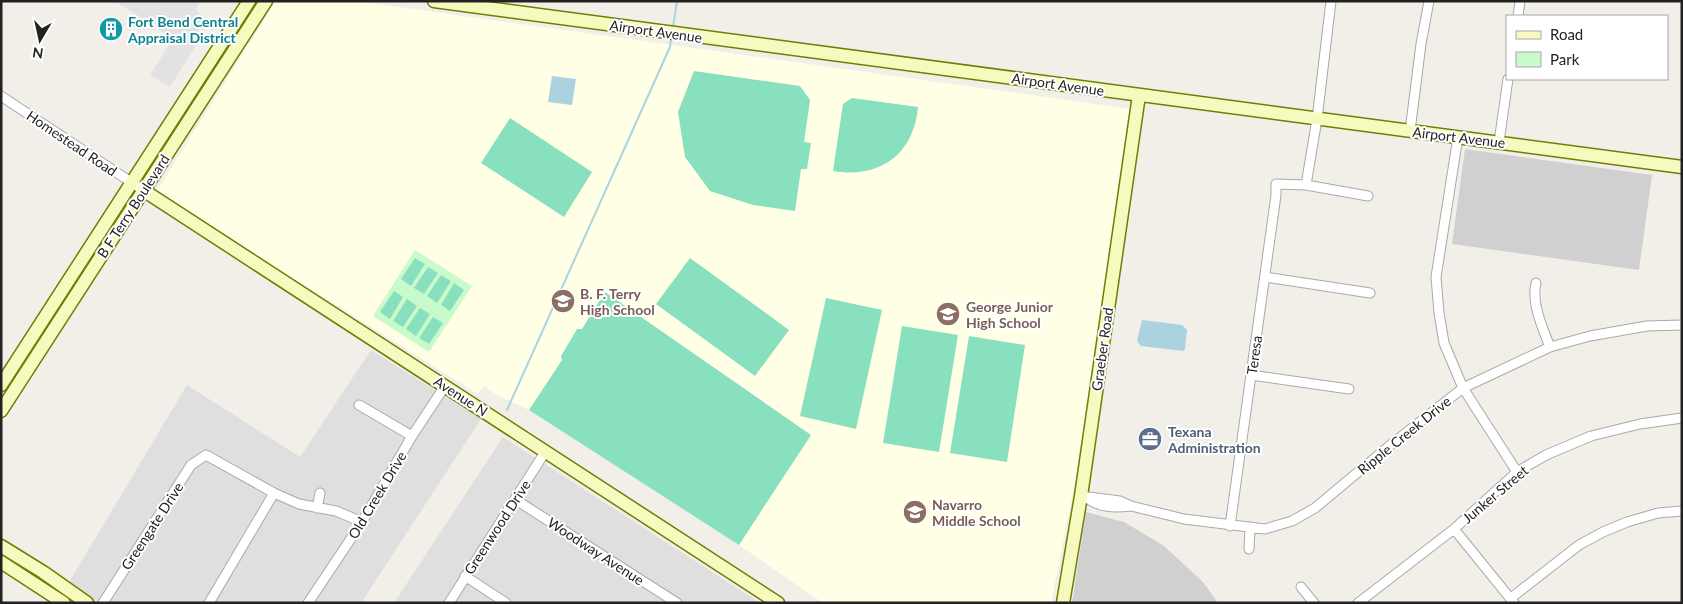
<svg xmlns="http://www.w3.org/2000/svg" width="1683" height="604" font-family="Lato,sans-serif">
<rect width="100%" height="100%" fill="#f2efe9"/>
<!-- residential -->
<path fill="#e0dfdf" d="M371,350L481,419L361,603H93L68,584L187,385L300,457Z
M503,437L760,603H394Z"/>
<!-- education -->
<path fill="#ffffe5" d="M276,1H356L1132,109L1076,478L1051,603H823L739,545L529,410L497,395L484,386L478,394L156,192Z"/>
<!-- religious -->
<path fill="#d0d0d0" d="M1465,149L1652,175L1639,270L1452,244Z
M1086,512L1124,522L1164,546L1203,582L1218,603H1072Z"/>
<!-- park -->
<path fill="#c8facc" d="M415,250L472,286L429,352L373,316Z"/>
<!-- pitch -->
<path fill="#88e0be" d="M694,71L800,86L810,100L804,142L811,143L807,169H801L795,211L753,205L710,191L685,157L678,112Z
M852,98L918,107C914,154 880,179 833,171L843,104Z
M510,118L592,172L564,217L481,163Z
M415,258L425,264L411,286L401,279Z
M690,258L789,330L755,376L656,304Z
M428,267L438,273L424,294L414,288Z
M441,275L451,281L437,303L427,296Z
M454,283L464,290L450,311L441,305Z
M394,291L403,297L390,319L380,312Z
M605,292L811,435L739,545L529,410L562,360L561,356L577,329H582Z
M826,298L882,310L856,429L800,416Z
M407,299L417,306L403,327L393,321Z
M420,308L430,314L416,336L406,329Z
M433,317L443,323L429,344L419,338Z
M902,326L958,335L939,452L883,443Z
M969,336L1025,345L1007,462L950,453Z"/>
<!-- parking -->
<path fill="#e2e2e2" d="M115,1L200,2L196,9L202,19V24L199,28L196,45L170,87L150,75L173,39Z"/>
<!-- water -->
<path fill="#aad3df" d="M552,76L576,79L572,105L548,102Z
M1142,320L1182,325L1187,330L1185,349L1183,351L1141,346L1137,341Z"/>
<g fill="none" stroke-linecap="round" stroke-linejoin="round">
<!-- stream -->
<path stroke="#aad3df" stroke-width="2" d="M673,27L677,1
M507,410L670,47L671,37"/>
<!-- street casing -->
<g stroke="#a9a9a9" stroke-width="11">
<path id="street" d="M1518,16L1520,1
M1,96L143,190
M1410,131L1421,44L1429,1
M1458,137L1436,277L1439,313L1444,343L1463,388L1517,472
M1499,142L1508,79
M1306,185L1317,119L1331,1
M1265,277L1370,293
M1536,283C1531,303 1543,329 1550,347
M1251,375L1349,389
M359,405L412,436
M1081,496L1120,501L1131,506L1184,519L1265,529L1292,521L1315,508L1393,443L1463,388L1550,347L1590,336L1647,326L1682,325
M1086,497C1098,508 1115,508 1131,506
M516,500L677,603
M317,508L320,493
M1230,526L1276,195V184L1306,185L1368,196
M1454,529L1514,603
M1249,549L1250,527
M465,576L506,603
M1301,587L1314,603
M1511,598L1579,545L1603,532L1627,522L1658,513L1682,511
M103,603L191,465L206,455L274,493L299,504L336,511L362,522
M209,603L274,493
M308,603L362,522L412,436L445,386
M449,603L545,452
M1358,603L1454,529L1517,472L1546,455L1591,436L1640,424L1682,418"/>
</g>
<!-- secondary casing -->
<g stroke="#707d05" stroke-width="15">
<path id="secondary" d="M434,1L1682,167
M143,190L778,603
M1,385L249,1
M1,411L266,1
M1,546L43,572L87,603
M1,562L64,603
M1063,603L1081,496L1139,95"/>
</g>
<!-- street -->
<use href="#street" stroke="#fff" stroke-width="9"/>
<!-- secondary -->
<use href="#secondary" stroke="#f7fabf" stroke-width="12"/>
</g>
<!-- icons -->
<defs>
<g id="building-disc" transform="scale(1.25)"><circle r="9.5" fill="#0f9aa8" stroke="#fff"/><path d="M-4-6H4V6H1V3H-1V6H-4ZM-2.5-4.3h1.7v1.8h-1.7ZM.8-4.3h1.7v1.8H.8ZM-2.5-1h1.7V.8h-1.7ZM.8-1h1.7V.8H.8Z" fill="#fff"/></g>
<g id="school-disc" transform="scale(1.25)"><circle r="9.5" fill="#8d6e63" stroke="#fff"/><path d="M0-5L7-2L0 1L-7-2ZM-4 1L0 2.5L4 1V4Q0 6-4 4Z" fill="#fff"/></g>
<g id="office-disc" transform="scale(1.25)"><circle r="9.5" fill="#5c6f8a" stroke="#fff"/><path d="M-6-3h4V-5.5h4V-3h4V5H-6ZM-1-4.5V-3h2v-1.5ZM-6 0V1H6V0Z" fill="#fff"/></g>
</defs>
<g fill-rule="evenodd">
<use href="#building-disc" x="111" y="29"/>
<use href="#school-disc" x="563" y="301"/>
<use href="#school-disc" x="948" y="314"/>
<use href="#office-disc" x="1150" y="439"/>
<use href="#school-disc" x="915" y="512"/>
</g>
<g text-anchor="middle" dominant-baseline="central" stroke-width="4" stroke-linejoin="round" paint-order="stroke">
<!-- culture labels -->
<g font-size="14" font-weight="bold" fill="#0d838f" stroke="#fff" text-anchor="start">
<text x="128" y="21">Fort Bend Central<tspan x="128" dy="16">Appraisal District</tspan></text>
</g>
<!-- street labels -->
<g font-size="14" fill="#222" stroke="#fff">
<text transform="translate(656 31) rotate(8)">Airport Avenue</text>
<text transform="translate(1058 84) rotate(8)">Airport Avenue</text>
<text transform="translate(1459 137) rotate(7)">Airport Avenue</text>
<text transform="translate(72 143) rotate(34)">Homestead Road</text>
<text transform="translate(133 206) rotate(-57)">B F Terry Boulevard</text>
<text transform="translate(1102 349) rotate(-82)">Graeber Road</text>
<text transform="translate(1254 355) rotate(-82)">Teresa</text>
<text transform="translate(461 396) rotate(33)">Avenue N</text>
<text transform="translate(1404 435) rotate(-39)">Ripple Creek Drive</text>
<text transform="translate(1495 494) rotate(-40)">Junker Street</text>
<text transform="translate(377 495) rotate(-59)">Old Creek Drive</text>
<text transform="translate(152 526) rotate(-57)">Greengate Drive</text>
<text transform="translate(497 527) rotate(-57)">Greenwood Drive</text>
<text transform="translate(596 551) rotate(33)">Woodway Avenue</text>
</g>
<!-- education labels -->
<g font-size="14" font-weight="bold" fill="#785e54" stroke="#fff" text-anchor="start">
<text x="580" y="293">B. F. Terry<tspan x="580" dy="16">High School</tspan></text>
<text x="966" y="306">George Junior<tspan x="966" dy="16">High School</tspan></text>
<text x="932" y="504">Navarro<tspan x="932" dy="16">Middle School</tspan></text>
</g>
<!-- service labels -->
<g font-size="14" font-weight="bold" fill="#4e5e75" stroke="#fff" text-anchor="start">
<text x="1168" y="431">Texana<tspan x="1168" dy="16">Administration</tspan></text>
</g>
</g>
<!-- border -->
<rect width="1683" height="604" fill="none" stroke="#222222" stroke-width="5"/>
<!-- legend -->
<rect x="1506" y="15" width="162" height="65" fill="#ffffff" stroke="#a7a7a7"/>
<rect x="1516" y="31" width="25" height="8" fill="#f7fabf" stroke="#a7a7a7"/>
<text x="1550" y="40" font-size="15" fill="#222222">Road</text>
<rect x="1516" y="52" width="25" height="15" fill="#c8facc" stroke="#a7a7a7"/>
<text x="1550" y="65" font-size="15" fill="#222222">Park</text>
<!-- north arrow -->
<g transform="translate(40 40) rotate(189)" stroke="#ffffff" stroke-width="4" paint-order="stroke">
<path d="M0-4L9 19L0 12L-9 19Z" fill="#222222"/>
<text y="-8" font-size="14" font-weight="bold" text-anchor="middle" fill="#222222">N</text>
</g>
</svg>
